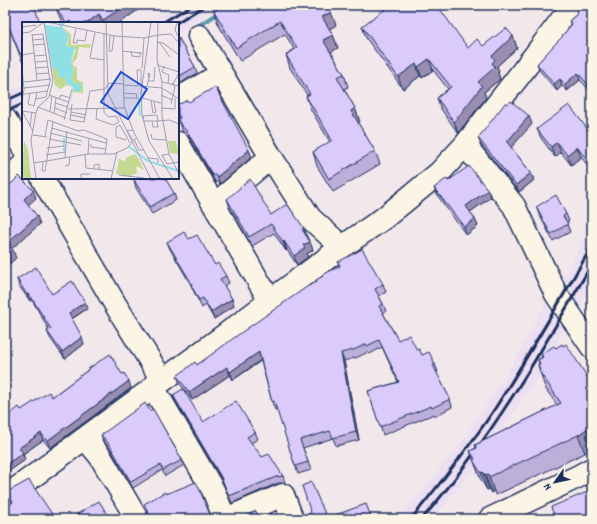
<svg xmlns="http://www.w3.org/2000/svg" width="597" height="524" font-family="Dekko,sans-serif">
<rect width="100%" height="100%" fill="#f2e8ec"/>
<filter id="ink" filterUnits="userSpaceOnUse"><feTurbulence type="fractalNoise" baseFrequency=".025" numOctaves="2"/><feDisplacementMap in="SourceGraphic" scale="8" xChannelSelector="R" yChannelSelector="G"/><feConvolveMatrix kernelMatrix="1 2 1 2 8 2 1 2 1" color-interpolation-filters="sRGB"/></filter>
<g filter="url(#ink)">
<!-- built -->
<path fill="#ebdff1" d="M172,5H220L178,31V23H143L169,9Z
M23,85V112L5,120V94Z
M592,226V285L578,309L558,286Z
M548,298L567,327L540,374L481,460L433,519H399L461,443L514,362Z"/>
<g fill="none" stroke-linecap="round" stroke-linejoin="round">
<!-- stream -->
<path stroke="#6199af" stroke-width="5" d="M200,25L230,5"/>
<!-- minor casing -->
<g stroke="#1b2f5e" stroke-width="25">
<path id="minor" d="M199,36L271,157L310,218L342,247
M178,99L221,74
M5,119L23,147
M178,143L270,301
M465,145L514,206L556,294L592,347
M42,178L115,304L162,380
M5,183L23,165
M214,205L271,157
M153,387L213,490L225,519
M85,438L100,456L137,519
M5,497L218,340L342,247L384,218L439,173L465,145L522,72L573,5
M226,519L283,495L292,519
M490,519L577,477L592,469"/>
</g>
<!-- minor -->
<use href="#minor" stroke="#fcf5e5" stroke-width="22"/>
<!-- rail -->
<path stroke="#1b2f5e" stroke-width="3" d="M162,23L192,5
M176,23L206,5
M5,101L23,93
M5,112L23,104
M411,519C439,485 467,450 492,413C527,359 559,302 592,246
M422,519C489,442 541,352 592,264"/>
</g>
<!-- wall -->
<path fill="#bcafda" stroke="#1b2f5e" d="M5,5L23,23V63L5,18Z
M145,5L119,23H63L60,18L56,8Z
M592,5V93L580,80L567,91L562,86L557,91L540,71L537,64L563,37L562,36L571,25L569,21L577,14L576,11Z
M214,11L336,25L329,29L333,35L338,48L331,52L344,74L348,87L344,89L355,108L360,122L358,123L375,151L380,164L333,192L317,166L313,152L330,142L311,110L306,96L307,95L290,68L286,55L294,49L285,34L240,61L218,24Z
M362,26L468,48L483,46L513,36L517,48L497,66L499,72L498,73L500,79L484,92L486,98L458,133L441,109L437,98L448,89L433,70L422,78L420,76L403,89L366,38Z
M178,37L195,67L197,73L178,85Z
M189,102L252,157L220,184L218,181L216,183L191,139L183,132L180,126L178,121L179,119L178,117V104Z
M532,124L511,147L531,173L534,180L519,192L481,145L478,138Z
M537,129L592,135V171L581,157L571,165L561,152L555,157L541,138Z
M134,180L174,193L176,200L152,214L136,188Z
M448,181L491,197L470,212L478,226L466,235L437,195L434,188Z
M227,199L271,215L307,237L313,250L307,254L308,257L297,265L287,250L286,251L274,233L252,246L230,208Z
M536,207L566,214L569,221L566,222L570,232L553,241L539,214Z
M189,239L226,276L229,283L224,286L232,299L234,306L214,319L206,305L202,308L194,292L191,285L170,249L167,242Z
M338,262L383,284L386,292L379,296L383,304L386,311L383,313L398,340L417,350L422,355L435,364L438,372H436L450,399L452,407L435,416L434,414L383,435L368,391L398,382L382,347L370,354L368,352L358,357L344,361L359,440L336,446L333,438L303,448L311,470L298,474L277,409L275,410L272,402L261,361L233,380L230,375L192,400L180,384L177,376L197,365L340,267Z
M17,279L52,294L85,302L88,308L72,319L84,344L65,359L50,338L47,331L49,330L32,300L30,301L19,286Z
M563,346L592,384V447L585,453L496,495L494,491L492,493L489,489L487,490L480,478L470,451L476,448L475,445L557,405L545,388L538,365L539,364L538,360L542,357L541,354L556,348Z
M88,369L122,374L131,388L50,448L43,440L23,454L25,460L5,474V418L21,410L52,397L88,370Z
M173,395L203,422L255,432L258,439L251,443L262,457L283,476L285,483H278L232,503L224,484L176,402Z
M150,411L182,460L184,465L165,476L162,470L133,488L111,450L103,440L101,435Z
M7,492L54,517L12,504Z"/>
<!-- shaded-wall -->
<path fill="#998eb1" stroke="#1b2f5e" d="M126,5H145L119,23H104L103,20Z
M331,12L336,25L327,31L322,17Z
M99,14L102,23H87Z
M333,35L338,48L328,54L323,40Z
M513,36L517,48L497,66L499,72L498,73L500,79L484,92L486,98L458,133L454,122L478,82L492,63V56Z
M429,59L433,70L422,78L418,67Z
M416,64L420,76L403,89L398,77Z
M578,73L580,80L567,91L565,84Z
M560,79L562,86L557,91L554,84Z
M355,108L360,122L356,124L351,111Z
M529,116L532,124L510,149L507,142Z
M557,142L561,152L555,157L551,147Z
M577,147L581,157L571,165L567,155Z
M249,150L252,157L220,184L217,177Z
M588,161H590L592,166V171Z
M531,173L534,180L519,192L516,185Z
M33,190L36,198L26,207L24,199Z
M488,190L491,197L469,213L466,206Z
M37,216L40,224L9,251L7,243Z
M475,219L478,226L466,235L464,227Z
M304,228L307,237L302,229Z
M284,241L287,250L286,251L283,242Z
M310,242L313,250L307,254L308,257L297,265L294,256L303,245Z
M13,250L16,258L5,268V257Z
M29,294L32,300L30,301L27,295Z
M232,299L234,306L214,319L211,312Z
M85,302L88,308L71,319L69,313Z
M82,337L84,344L65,359L62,352Z
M259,352L261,360L233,380L230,372Z
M341,353L344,361L359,440L356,432Z
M227,367L230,375L192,400L189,392Z
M129,381L131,388L50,448L47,441Z
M591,426L592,429V447L585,453L578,435Z
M41,433L43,440L23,454L25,460L5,474V465L19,448Z
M483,472L489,489L487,490L481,473Z
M488,474L494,491L492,493L485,475Z"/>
<!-- building -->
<path fill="#dbcbfd" stroke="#1b2f5e" d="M5,5H34L40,23H23V52L20,54L5,17Z
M60,5H126L103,20L99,14L87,23H72L70,21L67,23H66L56,8Z
M224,5H327L331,12L322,17L333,35L323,40L344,74L337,77L355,108L351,111L375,151L329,179L313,152L332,140L306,96L310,94L286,55L297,48L280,21L236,48L214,11Z
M391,5H437L468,48L477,39L483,46L506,28L513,36L492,56L495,60L492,63L495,67L478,82L482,86L454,122L437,98L451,87L429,59L418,67L416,64L398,77L362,26Z
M582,5H592V89L578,73L565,84L560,79L554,84L537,64L555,44L563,36H562L572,24L569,21L578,13L576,11Z
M178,37L195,67L178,77Z
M215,87L249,150L217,177L215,175L213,176L188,133L181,125L178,120V119L180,118L178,114V104L182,103L187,100L189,102Z
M511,101L529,116L507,142L531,173L516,185L478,138L506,102L508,104Z
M569,105L592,135V163L590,161H588L577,147L567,155L557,142L551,147L537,129Z
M469,166L488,190L466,206L475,219L464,227L434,188L446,179L448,181Z
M19,176L33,190L24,199L37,216L7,243L13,250L5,257V187L11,184Z
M138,178H165L174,193L150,207L134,180Z
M250,179L271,215L287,204L304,228L302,229L310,242L303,245L305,248L294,256L284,241L283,242L271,224L249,237L227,199Z
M556,195L566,214L563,216L568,224L551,234L536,207Z
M184,232L189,239L197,235L215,265L218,263L226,276L220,279L232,299L211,312L203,298L199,300L191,285L192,284L167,242Z
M362,249L383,284L375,289L383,304L379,306L398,340L409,335L417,350L419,349L422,355L429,352L435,364L433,365L450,399L432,408L431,406L380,427L368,391L399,382L379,340L367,346L366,344L356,349L341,353L356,432L333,438L330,431L300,440L308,462L295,466L274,401L272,402L259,352L230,372L227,367L189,392L177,376L195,362L197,365L242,332L308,286L317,282L316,280L323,276L322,275L340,266L338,262Z
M36,267L52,294L72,281L85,302L69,313L82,337L62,352L47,331L51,329L29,294L27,295L17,279Z
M562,344L563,346L566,344L592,384V427L591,426L578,435L489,477L488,474L485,475L483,472L481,473L473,460L475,459L470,451L477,448L475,445L561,403L539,371L540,370L538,365L540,364L538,360L543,357L541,354L554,346L556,348Z
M110,354L122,374L124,373L129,381L47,441L41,433L19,448L23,453L5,465V418L19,407L21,410L49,392L52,397L88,370V369Z
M183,389L203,422L236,401L255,432L247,437L262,457L269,454L283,476L276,477L229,496L221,477L173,395Z
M145,403L150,411L153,409L182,460L163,470L160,465L131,482L109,444L101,435Z
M29,480L54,517L58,514L61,519H5V509L13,502L7,492Z
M196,482L199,488L211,517L213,519H151L147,510L144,504L165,492L166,494Z
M311,482L327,518L366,504L372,519H301V518L311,513L302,486Z
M592,490V510H591L592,512V519H544L554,515L551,507Z
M99,501L110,519H69Z
M256,511L259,519H238Z"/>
</g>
<!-- overview -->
<g transform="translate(22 22)">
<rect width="157" height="157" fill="#f2e8ec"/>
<path d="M40,5L49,12V23L69,22L68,26L57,25L55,36L50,42L55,46V58L61,60V71L51,70L52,60L49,55L51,49L49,42L54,27L45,25L47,14ZM30,46L34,47L38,56H43L44,61L51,66L45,63L38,67L33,63ZM2,119L6,127L9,157L0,155ZM146,119H154L157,132L148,131ZM114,132L122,148L114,144L115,151L108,154L94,152L97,137L103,139L105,135Z" fill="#c2d98f"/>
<path d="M31,0H44L40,5L47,14L44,24L55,26L52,28L49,42L52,51L49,55L53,62L60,61L58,70L51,68L46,94L51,65L44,61L43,56H38L34,47L30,46L23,3L38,5L39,2Z" fill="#8fe0e5"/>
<path fill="none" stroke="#8fe0e5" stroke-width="2" d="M117,77L118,94M42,116V129M106,124L126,139L157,149"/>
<path fill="none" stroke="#9c9eb3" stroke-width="1" d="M25,0L93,14L122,16M84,0L86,71L129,157M100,0L102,84L112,111L138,157M129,0L119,71L120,93L127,119L151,157M136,0L135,37L140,60V94L147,132L157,152M155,0L153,8L157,16M0,5L14,3M54,7L51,21H55V18L63,19L65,8M73,10L68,36L82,38M0,11L8,10L22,0L31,58L27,75L16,85L14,91L9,118L14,157M10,12L15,58M10,13L21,12L28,59L24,75L14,77M136,13L149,12L157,21M88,14L87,29H90L92,14M10,18L22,17M135,20L141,21L157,33M137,20L148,35M11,23L23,22M100,29L118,31M109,29L110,34L118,35V31H121M121,31L122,16L136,13M0,33L12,31M12,34L24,33M13,40L25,39M135,43L157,50M142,44L140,50L147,53L146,61M0,46L2,67L0,81M13,46L26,45M120,46L121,31M14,52L27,51M126,59H132L133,45M2,60L29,57M140,60L157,64M151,62L157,51M101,63L116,64L115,48H119V64M118,64L140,66L157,77M125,64L128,52L126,51L127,56M2,66L28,63M83,67L87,61L101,62M8,71L6,82L12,84L15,71M101,71L115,72L114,76M2,72L26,69M27,73L46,80M139,73L150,78M102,76H117M120,76L139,81M37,77L39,73L48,76M129,78L131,91L134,90L132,80M33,81L46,85M50,82L48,98L62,100L68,69L83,67M149,82L153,65L150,61M16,85L44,96M33,86L45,91M139,86L153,87V76M46,87L103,86M75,87L74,97L91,103L97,100L94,94L87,95L82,91V12M28,89L30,74M49,90L64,93M32,91L34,76M49,93L63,96M120,94L135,93L136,99L147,98L157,102M121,94L122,99H136M42,98L50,67M130,99L131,105H136L135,99M8,104L10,90M29,106L84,121M111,108L105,109L111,118M11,109L0,89L14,91M28,111L60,119M129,112L130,117L145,118M11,113L25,115M23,114L26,98L56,109L62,108L85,117L83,132M27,117L59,123M112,117L117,128H121M104,118L94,115V105L98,103L108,121M69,122V125L84,127M25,126L42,124M66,132L67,116M147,132L140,133L145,142L157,140M24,133L43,130M63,133L64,146L91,149M43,136L45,109M126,136L136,137V141M21,140L20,149H23L31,100M12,141L66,132H92L105,126L114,116M43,144L47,143L48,135M72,146V143L77,142V147M97,153L122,156M59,157V152H68M89,157L95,130"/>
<path fill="#1d4ed8" fill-opacity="0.15" stroke="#1d4ed8" stroke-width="2" d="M99,50L125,67L106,97L79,80Z"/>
<rect width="157" height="157" fill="none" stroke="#1b2f5e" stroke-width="2"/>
</g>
<!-- margin -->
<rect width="597" height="524" fill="none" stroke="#fcf5e5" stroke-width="20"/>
<rect x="10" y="10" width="577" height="504" fill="none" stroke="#1b2f5e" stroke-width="1.5" filter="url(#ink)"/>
<!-- north arrow -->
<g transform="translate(555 482) rotate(237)" stroke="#fcf5e5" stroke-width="3" paint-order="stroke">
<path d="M0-3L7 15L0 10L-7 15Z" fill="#1b2f5e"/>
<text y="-6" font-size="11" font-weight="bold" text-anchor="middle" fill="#1b2f5e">N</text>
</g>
</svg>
